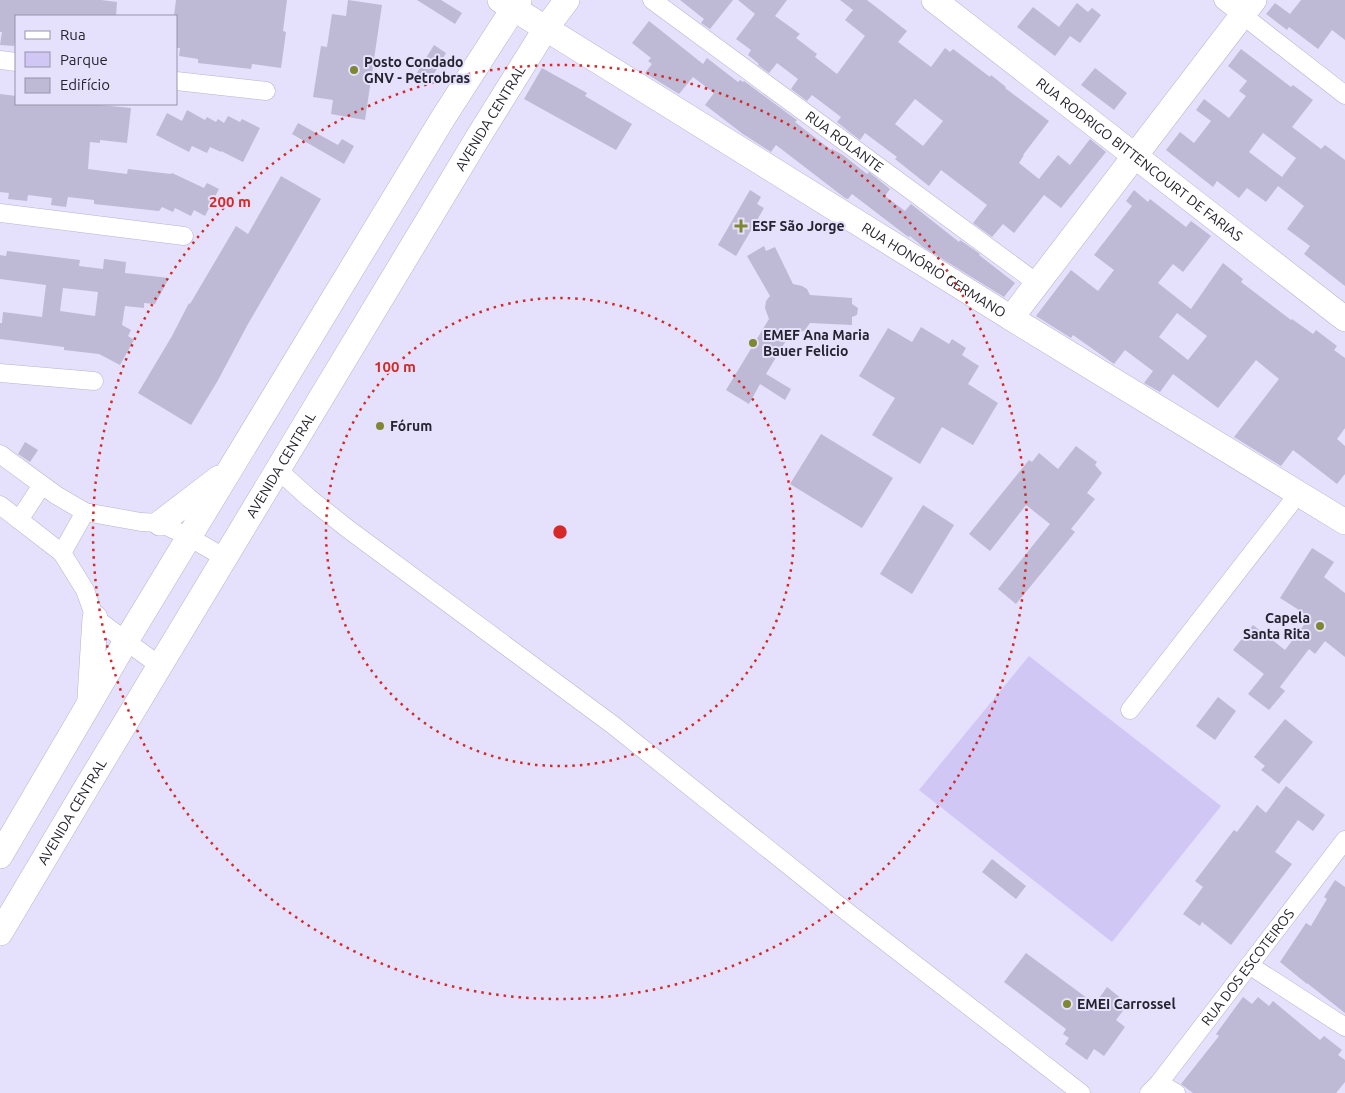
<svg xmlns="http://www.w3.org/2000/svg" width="1345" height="1093" font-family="Ubuntu,sans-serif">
<rect width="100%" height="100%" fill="#e5e0fc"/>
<!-- green -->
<path fill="#d0c7f5" d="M1029,656L1221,806L1112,942L919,790Z"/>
<!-- building -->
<path fill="#beb9d4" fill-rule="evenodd" d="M0,0H101L117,2L116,16H16V42H15L14,46L0,45L2,32H0Z
M176,0H287L283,31L286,32L281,68L252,64L251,69L198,63V59L179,56L180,48H176V16H174Z
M348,0L382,5L365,120L331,114L333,100L313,97L321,46L327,47L332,14L346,16Z
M417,0H441L462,13L455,24Z
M680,0H733L710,29L701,23L704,19Z
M738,0H787L775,16L800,34L796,38L817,54L815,57L837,74L865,36L845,20L853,10L840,0H867L907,31L898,42L931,67L945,48L950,52L953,49L990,77L991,75L1006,87L1005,88L1049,121L1023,155H1024L1019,163L1039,179L1058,155L1070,165L1090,139L1106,152L1061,208L1044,195L1014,233L1003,224L992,237L973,223L987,205L941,170L929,186L895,159L897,157L865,133L860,140L852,134L837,122L841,117L812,95L807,101L791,89L798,79L777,63L769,73L758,65L759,64L748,55L751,50L736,39L755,14ZM915,99L943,121L923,146L895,124Z
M1301,0H1345V40L1332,30L1318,49L1289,27L1287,30L1266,14L1275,3L1290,14Z
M1077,3L1088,12L1092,8L1101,15L1080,43L1070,36L1055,56L1017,27L1033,7L1059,27Z
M649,21L703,64L707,58L738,82L740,80L743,82L744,81L794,118L797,120L795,122L831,150L832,149L843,155L867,174L869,172L890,189L885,196L905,211L911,204L959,242L960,240L980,254L979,255L1015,283L1004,297L923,247L910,236L909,237L907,236L852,194L848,199L845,198L776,145L771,152L743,134L705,105L714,93L693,77L679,94L645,73L652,64L648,61L651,58L632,43Z
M434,45L446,53L428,84L415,76Z
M1241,49L1291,87L1293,85L1313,100L1292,127L1321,149L1325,145L1345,160V286L1304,254L1310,246L1287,229L1304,206L1278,186L1266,202L1247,188L1239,198L1217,181L1213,187L1166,150L1180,132L1194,143L1211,121L1196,110L1204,99L1229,118L1246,96L1239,91L1247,81L1228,66ZM1263,133L1296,158L1282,177L1249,152Z
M542,68L587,93L585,96L632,124L616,150L524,99Z
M1095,68L1127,93L1114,110L1081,85Z
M0,94L16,96L15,104H90L131,108L127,143L100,140V143L90,142L88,169L127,174L128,169L171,174L172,173L204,188L207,183L219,189L205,216L194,210L191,216L175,208L173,212L162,207L159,211L94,204V200L68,197L66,207L51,205L52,198L28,195L27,201L8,199L9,193L0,192Z
M187,110L205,120L207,117L216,122L218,119L224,123L228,116L240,122L242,119L260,128L243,162L221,151V152L210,147L207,153L192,146L189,152L156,135L167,113L182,121Z
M298,123L338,145L342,139L354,146L344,164L292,134Z
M281,176L321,199L248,324L217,382L191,425L138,393L172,336L189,303L190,304L236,226L248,234Z
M750,190L761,197L757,204L764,208L736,256L718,245Z
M1134,190L1148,202L1150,199L1186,227L1191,221L1211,236L1183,272L1173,264L1158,283L1191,309L1223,263L1243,279L1241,282L1291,320L1292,319L1313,334L1316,330L1337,346L1334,350L1345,358V428L1337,439L1345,446V474L1337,484L1293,450L1281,466L1234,437L1279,379L1256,360L1218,408L1173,374L1160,392L1144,383L1153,371L1125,350L1114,364L1073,335L1071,338L1036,316L1071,270L1098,291L1114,270L1094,255L1132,206L1126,201ZM1177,313L1207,336L1188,360L1159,337Z
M764,246L766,251L775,247L793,284L802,286L807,289L810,295L852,298V304L858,308L857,315L852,317V325L810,323L805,330L799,333L790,334L766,374L791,389L785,400L760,384L749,404L726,390L769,319L765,308L766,301L770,296L747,256Z
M7,251L80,260L79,266L103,269L104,259L126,262L125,273L169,278L155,304L144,303V308L125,306L122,325L131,330L128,336L134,340L120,365L99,354L64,350V347L0,339V323H2L3,312L42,317L46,285L0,279V255L6,256ZM63,288L98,292L95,316L60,311Z
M921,327L949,344L952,339L966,348L962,355L979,366L968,384L998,403L973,445L942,427L920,464L872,435L895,398L859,376L888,328L912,342Z
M821,434L893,478L862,528L790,484Z
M25,442L38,450L30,462L18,454Z
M1076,446L1097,462L1095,465L1102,473L1087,493L1095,499L1071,529L1075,532L1016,604L998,589L1050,524L1026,505L990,551L969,534L1029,460L1032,462L1039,453L1058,469Z
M923,505L954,525L912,594L880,574Z
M1312,548L1334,562L1324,577L1345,593V657L1325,641L1315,654L1309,649L1280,687L1285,691L1269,710L1248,694L1264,674L1233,650L1253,625L1285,650L1310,617L1280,598Z
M1218,697L1236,711L1215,740L1196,726Z
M1285,719L1313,742L1279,784L1261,770L1265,766L1254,757Z
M1286,786L1325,815L1313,831L1298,820L1275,852L1292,864L1231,945L1202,922L1200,926L1183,914L1203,887L1195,881L1234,830L1237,832L1257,805L1266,813Z
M992,859L1026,886L1016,899L982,872Z
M1335,880L1345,887V1013L1307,983V984L1280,962L1306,923L1311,926L1327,899L1324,897Z
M1026,953L1095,1004L1107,987L1128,1004L1116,1020L1125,1027L1104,1056L1094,1049L1087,1060L1065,1044L1069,1038L1063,1034L1066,1029L1004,982Z
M1243,997L1252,1004L1258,997L1269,1006L1273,1001L1320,1040L1324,1036L1342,1050L1338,1055L1345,1060V1082L1336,1093H1193L1181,1084L1219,1036L1216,1034Z"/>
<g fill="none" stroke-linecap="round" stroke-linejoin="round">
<!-- street casing -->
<g stroke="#b8b3ce" stroke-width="19">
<g id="street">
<path id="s1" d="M652,0L1037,283"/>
<path d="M1223,0L1345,95"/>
<path d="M0,60L16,62"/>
<path d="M176,81L266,91"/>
<path d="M0,213L184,236"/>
<path d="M0,373L94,381"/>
<path d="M0,454L56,495L85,512L141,522L160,523L189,537L225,558"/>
<path d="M277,469L309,498L348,529L613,725L837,904L1081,1093"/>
<path d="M0,505L62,553L85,590L95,618L160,666"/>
<path d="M19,520L42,485"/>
<path d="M62,553L85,512"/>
<path d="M1130,710L1298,494"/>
<path d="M1249,965L1345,1027"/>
<path d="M1159,1083L1176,1093"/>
<path id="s2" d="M1149,1093L1159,1083L1345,840"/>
</g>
</g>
<!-- secondary casing -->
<g stroke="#b8b3ce" stroke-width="26">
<g id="secondary">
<path id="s3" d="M500,0L1011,318L1345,522"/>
<path id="s4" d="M934,0L1345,319"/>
<path d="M1011,318L1254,0"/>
<path d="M160,523L219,478"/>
<path d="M90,698L95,618"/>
<path d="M0,856L126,641L443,118L519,0"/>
<path id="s5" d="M0,933L88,785L477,139L546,28L567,0"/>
</g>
</g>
<!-- street -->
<use href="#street" stroke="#fff" stroke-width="18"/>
<!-- secondary -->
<use href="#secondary" stroke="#fff" stroke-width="25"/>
</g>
<!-- distance rings -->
<g fill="none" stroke="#d62828" stroke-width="2.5" stroke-dasharray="2.5 5">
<circle cx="560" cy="532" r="234"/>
<circle cx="560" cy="532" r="467"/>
</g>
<!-- markers -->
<g fill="#7f8733" stroke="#e5e0fc" stroke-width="2">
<circle cx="354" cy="70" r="5"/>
<path d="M738.5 218.5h5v5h5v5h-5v5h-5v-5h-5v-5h5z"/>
<circle cx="753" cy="343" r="5"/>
<circle cx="380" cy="426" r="5"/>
<circle cx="1320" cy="626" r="5"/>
<circle cx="1067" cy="1004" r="5"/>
</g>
<g text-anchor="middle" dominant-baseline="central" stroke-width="4" stroke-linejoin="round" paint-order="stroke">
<!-- poi labels -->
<g font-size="14" font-weight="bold" fill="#25232d" stroke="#e5e0fc" text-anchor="start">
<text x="364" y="62">Posto Condado<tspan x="364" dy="16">GNV - Petrobras</tspan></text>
<text x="752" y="226">ESF São Jorge</text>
<text x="763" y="335">EMEF Ana Maria<tspan x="763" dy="16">Bauer Felicio</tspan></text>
<text x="390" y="426">Fórum</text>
<text x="1310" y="618" text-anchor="end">Capela<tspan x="1310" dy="16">Santa Rita</tspan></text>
<text x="1077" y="1004">EMEI Carrossel</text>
</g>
<!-- street labels -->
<g font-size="14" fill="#25232d" stroke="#e5e0fc">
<text stroke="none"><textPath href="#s5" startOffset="951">AVENIDA CENTRAL</textPath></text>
<text stroke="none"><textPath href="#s1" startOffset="239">RUA ROLANTE</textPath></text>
<text stroke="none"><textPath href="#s4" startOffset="260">RUA RODRIGO BITTENCOURT DE FARIAS</textPath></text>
<text stroke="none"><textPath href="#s3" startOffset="511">RUA HONÓRIO GERMANO</textPath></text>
<text stroke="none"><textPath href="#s5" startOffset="546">AVENIDA CENTRAL</textPath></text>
<text stroke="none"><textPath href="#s5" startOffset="141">AVENIDA CENTRAL</textPath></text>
<text stroke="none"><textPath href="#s2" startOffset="160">RUA DOS ESCOTEIROS</textPath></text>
</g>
</g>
<circle cx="560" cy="532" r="8" fill="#d62828" stroke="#e5e0fc" stroke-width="2.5"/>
<g font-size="15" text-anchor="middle" font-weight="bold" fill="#d62828" stroke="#e5e0fc" stroke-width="4" stroke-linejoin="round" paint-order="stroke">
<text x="230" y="207">200 m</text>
<text x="395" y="372">100 m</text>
</g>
<!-- legend -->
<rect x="15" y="15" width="162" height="90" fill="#e5e0fc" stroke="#9894a9"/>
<rect x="25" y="31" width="25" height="8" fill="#ffffff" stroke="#9894a9"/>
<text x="60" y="40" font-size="15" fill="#25232d">Rua</text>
<rect x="25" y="52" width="25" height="15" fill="#d0c7f5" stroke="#9894a9"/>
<text x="60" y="65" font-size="15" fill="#25232d">Parque</text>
<rect x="25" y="78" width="25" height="15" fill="#beb9d4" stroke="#9894a9"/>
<text x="60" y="90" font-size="15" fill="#25232d">Edifício</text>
</svg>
